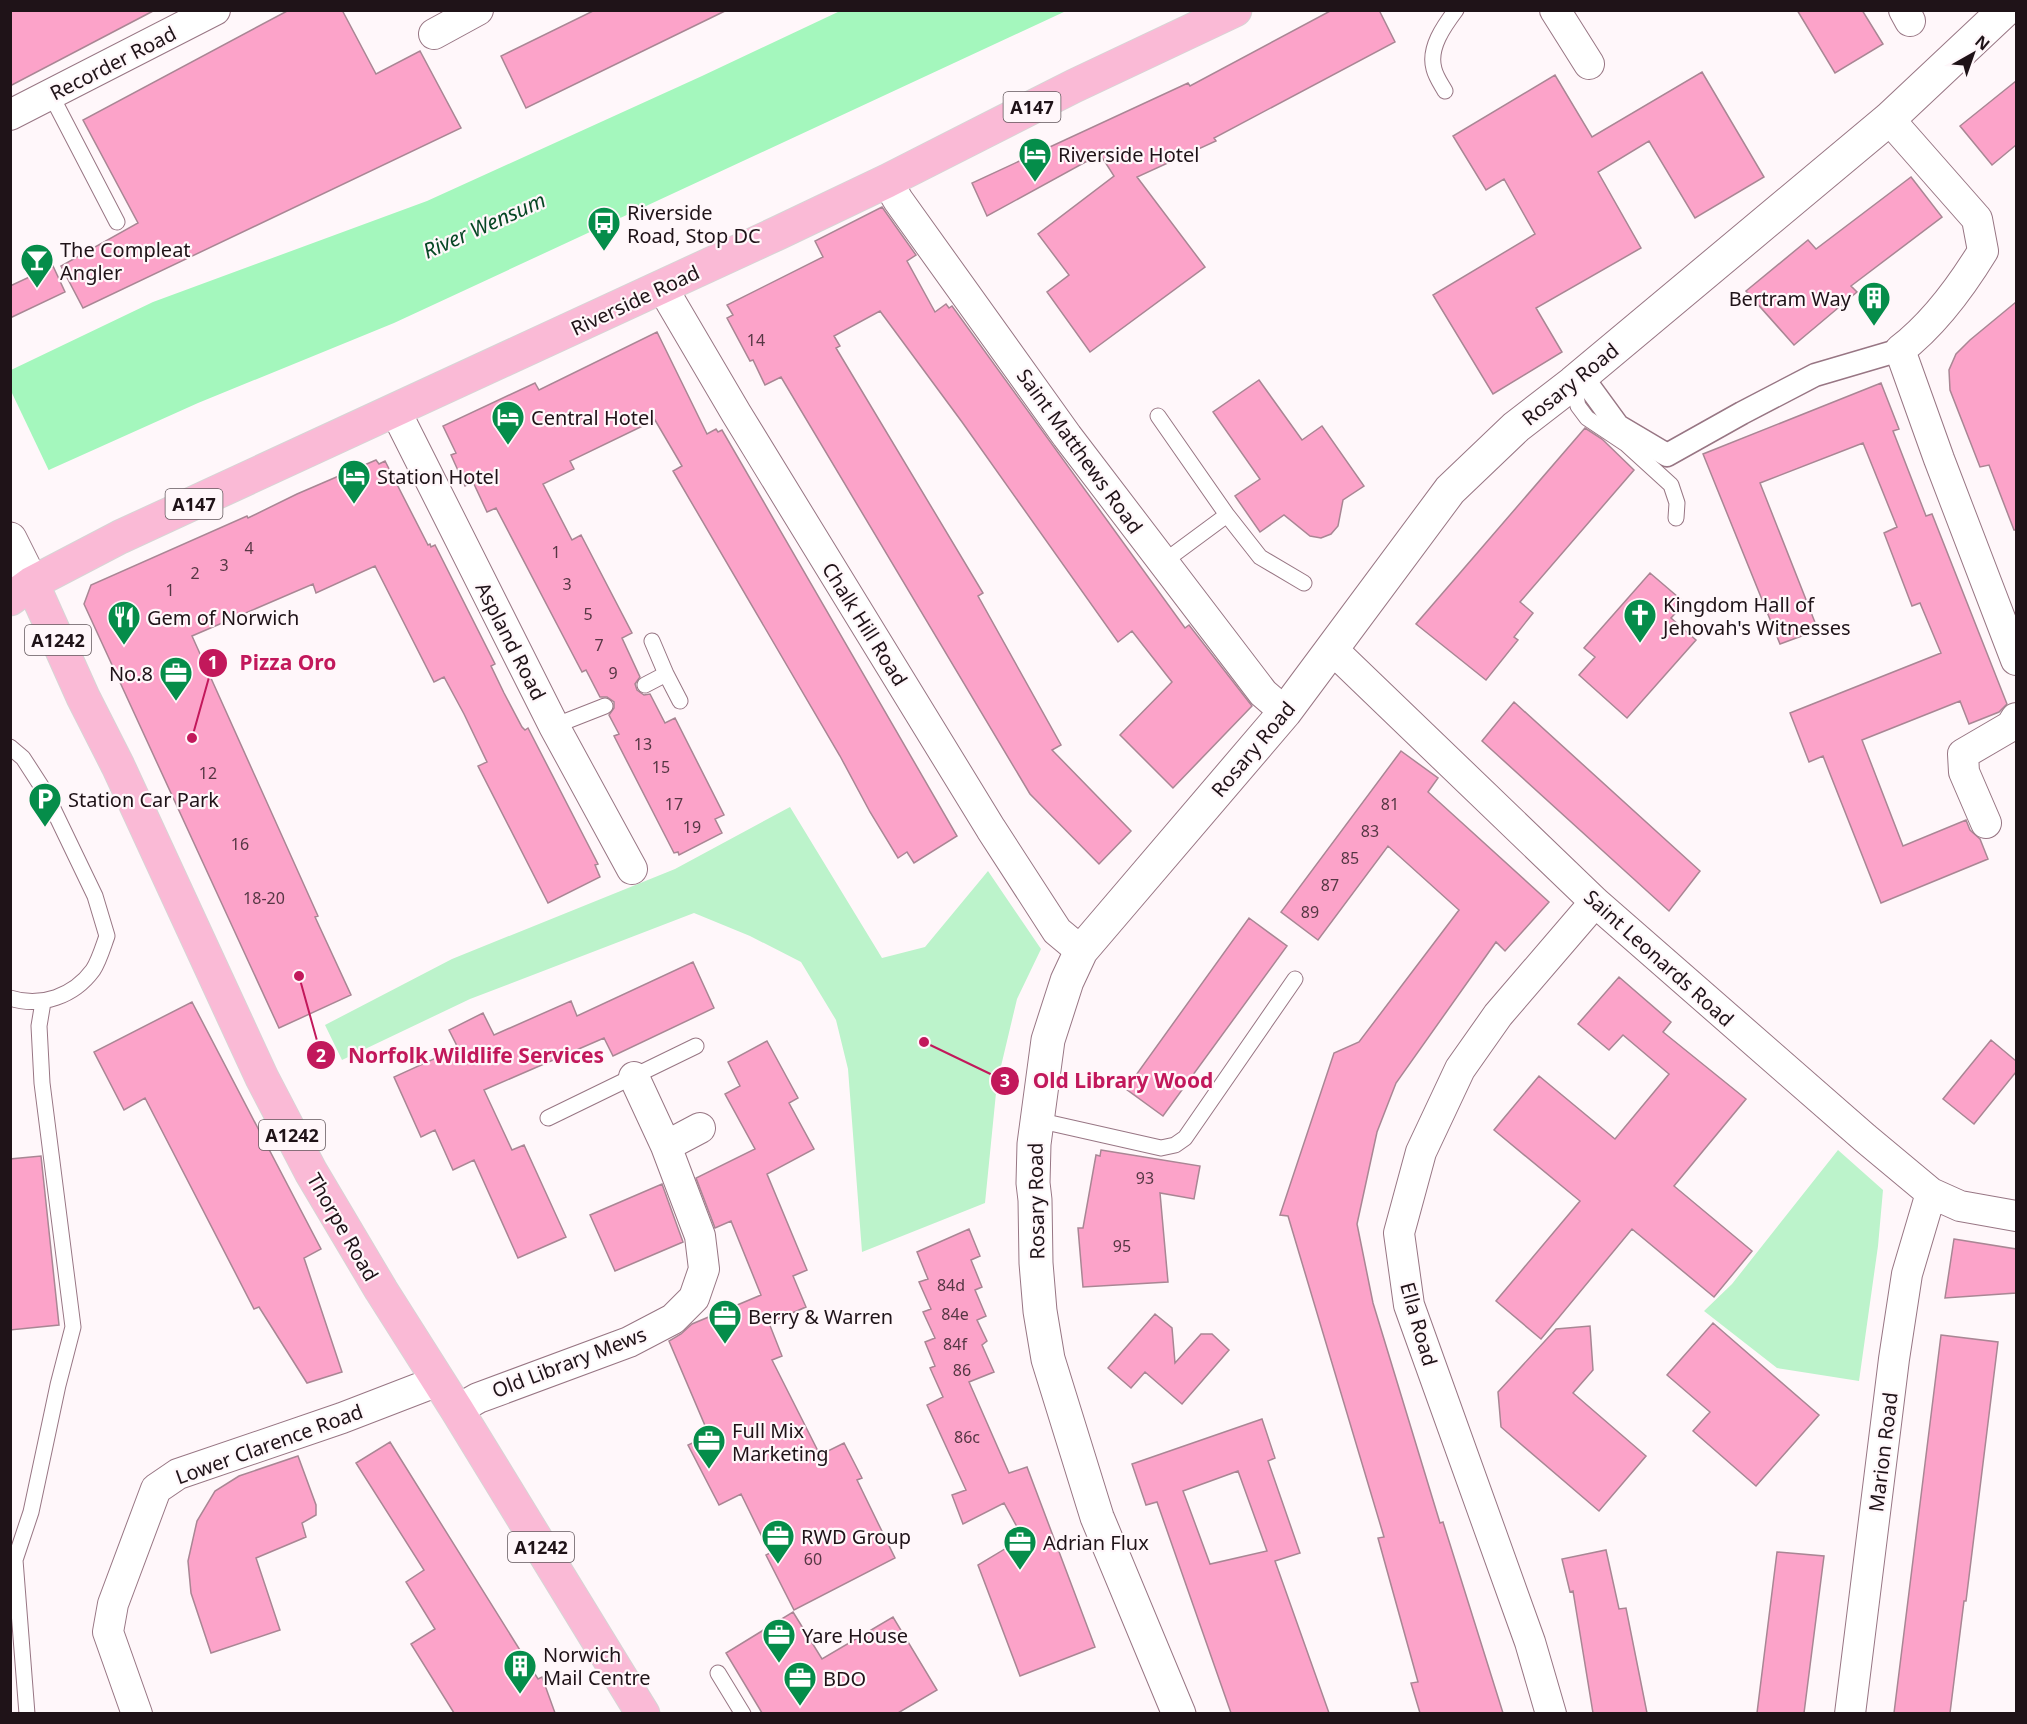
<svg xmlns="http://www.w3.org/2000/svg" width="2027" height="1724" font-family="'Noto Sans',sans-serif">
<rect width="100%" height="100%" fill="#fff7fa"/>
<!-- green -->
<path fill="#bcf3cb" d="M790,807L882,958L925,947L988,871L1041,949L1017,999L997,1083L985,1203L862,1252L848,1069L836,1020L801,962L750,936L694,913L470,999L342,1060L325,1025L452,959L675,869Z
M1838,1150L1883,1190L1878,1246L1859,1381L1777,1368L1704,1311L1732,1284Z"/>
<!-- water -->
<path fill="#a4f7bd" d="M840,11H1066L394,323L198,403L51,469L11,489V370L153,302L427,201L702,76Z"/>
<!-- pier -->
<path fill="#fff7fa" d="M11,391L50,473L10,492V391Z"/>
<!-- building -->
<path fill="#fca3c9" stroke="#a98694" stroke-width="1.5" fill-rule="evenodd" d="M10,10H155L10,86Z
M289,10H342L376,74L420,51L461,128L83,308L61,266L138,223L83,120Z
M595,10H727L526,108L501,56Z
M1332,10H1379L1395,42L1214,138L1216,141L1137,177L1205,267L1090,352L1047,292L1069,275L1038,234L1114,176L1100,154L987,216L972,183L1188,83L1190,86Z
M1797,10H1862L1883,44L1835,73Z
M1702,72L1764,177L1695,218L1649,141L1598,172L1641,248L1536,308L1562,352L1493,394L1433,295L1535,234L1504,179L1486,190L1453,136L1555,75L1592,137Z
M2016,81V145L1992,165L1960,126Z
M1911,177L1942,217L1851,286L1857,292L1794,345L1746,291L1808,240L1816,249Z
M882,207L916,255L907,261L935,312L946,304L949,308L952,306L1185,628L1189,625L1252,706L1173,788L1120,735L1172,682L1132,631L1118,642L962,422L880,311L834,336L840,346L836,348L983,593L978,596L1061,745L1052,750L1131,831L1099,864L1030,794L781,377L765,385L753,360L750,361L727,318L733,315L727,305L823,257L815,241Z
M53,266L65,292L10,318V286Z
M2016,302V530H2014L1989,465L1980,467L1950,390L1949,370L1956,354L1970,340Z
M657,332L707,434L716,429L718,432L722,430L957,836L914,863L907,852L898,858L870,812L840,756L673,471L682,466L655,420L570,461L574,469L543,484L572,540L581,535L632,633L622,638L640,677L635,684L637,690L644,695L650,694L665,723L675,718L724,815L715,819L722,833L679,855L678,852L674,853L614,736L619,734L609,715L614,708V702L607,697H600L586,670L582,672L496,508L487,512L473,482L465,486L451,455L456,453L443,426L535,383L539,390Z
M1259,380L1302,440L1322,426L1364,486L1343,500L1338,526L1331,534L1321,538L1310,536L1284,515L1260,532L1235,496L1260,479L1213,412Z
M1881,383L1899,429L1893,431L1926,516L1932,514L2007,704L1999,712L1969,724L1960,701L1862,740L1903,846L1966,820L1970,830L1980,839L1988,859L1881,903L1823,756L1809,762L1790,713L1941,653L1920,603L1912,606L1884,533L1897,527L1863,443L1760,483L1818,630L1780,644L1703,454Z
M1585,428L1602,439L1634,470L1520,602L1533,613L1514,637L1518,640L1486,680L1416,624Z
M376,460L379,464L385,461L428,545L430,544L431,547L435,545L495,664L491,666L504,693L522,727L525,730L528,728L598,864L595,865L600,877L548,903L478,766L487,762L464,714L444,677L434,682L375,566L316,593L313,584L192,636L318,916L315,917L351,995L279,1028L84,604L91,585L247,516L248,518L297,494Z
M1650,573L1685,603L1671,618L1696,640L1627,718L1579,675L1595,657L1584,648Z
M1514,702L1700,871L1669,911L1482,741Z
M1401,751L1438,778L1428,792L1549,902L1505,951L1496,942L1396,1083L1377,1132L1357,1224L1373,1303L1440,1523L1443,1522L1503,1713H1420L1411,1683L1418,1682L1378,1538L1384,1537L1288,1216L1280,1215L1334,1053L1359,1042L1459,910L1388,846L1318,940L1281,912Z
M1249,918L1287,946L1163,1116L1126,1089Z
M693,962L714,1008L613,1056L604,1038L484,1090L512,1150L524,1145L566,1237L518,1258L474,1160L453,1170L435,1130L421,1137L394,1077L458,1048L449,1030L483,1013L494,1035L571,1001L577,1016Z
M1619,977L1671,1022L1663,1032L1746,1099L1674,1186L1752,1251L1714,1297L1632,1229L1541,1339L1496,1301L1580,1201L1494,1130L1539,1076L1615,1139L1669,1074L1623,1035L1609,1050L1578,1024Z
M192,1002L321,1249L304,1258L342,1372L307,1383L259,1307L254,1309L145,1098L124,1110L94,1052Z
M1991,1040L2016,1061V1072L1974,1124L1943,1099Z
M767,1041L798,1098L789,1103L814,1149L767,1174L807,1270L793,1276L806,1307L769,1323L782,1356L772,1360L820,1455L844,1443L862,1478L857,1480L895,1558L794,1610L766,1555L770,1553L741,1494L719,1505L688,1445L709,1435L669,1341L681,1334L692,1324L761,1295L731,1221L715,1228L696,1178L755,1149L725,1094L740,1086L728,1062Z
M1101,1150L1200,1166L1194,1199L1160,1193L1168,1282L1083,1287L1078,1228H1083L1096,1155L1100,1156Z
M41,1156L59,1325L10,1330V1159Z
M662,1184L683,1242L615,1271L590,1215Z
M969,1229L980,1256L971,1260L982,1287L975,1290L986,1316L977,1320L987,1341L982,1345L994,1372L969,1382L1009,1473L1027,1467L1095,1647L1020,1676L978,1565L1023,1538L1004,1503L963,1524L952,1495L966,1490L927,1405L943,1397L930,1368L935,1366L925,1342L935,1338L923,1312L931,1309L919,1282L928,1279L917,1252Z
M1954,1239L2016,1249V1293L1945,1298Z
M1155,1314L1172,1328L1175,1363L1201,1334H1212L1229,1350L1182,1404L1145,1372L1131,1388L1108,1368Z
M1713,1323L1819,1415L1756,1486L1693,1431L1710,1412L1667,1375Z
M1590,1326L1593,1370L1573,1393L1646,1456L1599,1511L1501,1427L1498,1392L1556,1329Z
M1941,1335L1998,1342L1966,1601H1964L1950,1713H1894Z
M1262,1419L1275,1458L1268,1461L1300,1553L1275,1561L1329,1713H1231L1157,1502L1146,1505L1132,1464ZM1238,1471L1267,1551L1210,1564L1183,1491Z
M390,1442L538,1679L542,1677L555,1713H454L411,1644L435,1629L406,1582L424,1570L356,1463Z
M298,1456L316,1505V1515L302,1523L306,1537L256,1558L280,1630L211,1653L191,1593L188,1561L197,1521L215,1491L239,1476Z
M1606,1550L1619,1609L1626,1608L1647,1713H1593L1573,1591L1570,1592L1562,1559Z
M1777,1552L1824,1556L1804,1713H1757Z
M793,1612L822,1659L893,1617L937,1690L898,1713H762L726,1653Z"/>
<g fill="none" stroke-linecap="round" stroke-linejoin="round">
<!-- service casing -->
<g stroke="#987684" stroke-width="17">
<path id="service" d="M1445,91C1441,84 1436,77 1434,69C1428,48 1444,26 1456,10
M51,95L117,222
M1573,383L1578,406L1587,418L1626,444L1671,485L1677,503L1676,518
M1158,416L1227,515
M1162,563L1227,515L1260,557L1304,583
M652,641L666,674
M645,685L666,674L680,701
M554,726L605,706
M10,747L23,758L45,792L95,896L107,936C103,947 99,961 93,970C74,996 41,1008 10,998
M548,1118L696,1046
M1037,1120L1161,1148L1175,1145L1185,1138L1295,979
M718,1673L743,1714
M27,1714L15,1560L31,1512L58,1385L73,1327L42,1083L39,1026L43,1002"/>
</g>
<!-- pedestrian casing -->
<g stroke="#987684" stroke-width="25">
<path id="pedestrian" d="M1573,383L1591,389L1618,426L1667,455L1742,413L1815,375L1900,350"/>
</g>
<!-- minor casing -->
<g stroke="#987684" stroke-width="32">
<path id="minor" d="M1555,10L1589,64
M1904,10L1910,21
M434,34L478,10
M10,115L215,10
M1889,119L1977,219L1983,251C1961,287 1934,324 1900,350L1939,459L2016,660
M887,181L898,200L1067,436L1263,693L1285,712
M662,287L736,413L991,829L1057,931L1081,951
M395,410L554,726L632,869
M1333,650L1595,902L1865,1138L1931,1193L1960,1206L2016,1216
M1986,823L1964,772L1963,754L2011,726L2016,718
M634,1077L666,1146
M457,1410L478,1398L629,1342L673,1319L694,1298L704,1269L700,1236L666,1146L700,1128
M137,1714L108,1632L113,1604L156,1489L178,1474L342,1418L438,1381
M1551,1714L1530,1642L1409,1305L1399,1233L1421,1152L1460,1069L1498,1015L1595,902
M1850,1714L1894,1359L1907,1274L1931,1193"/>
</g>
<!-- tertiary casing -->
<g stroke="#987684" stroke-width="35">
<path id="tertiary" d="M10,539L32,583
M1179,1714L1097,1517L1048,1359L1040,1311L1036,1263L1035,1200L1033,1183L1034,1144L1048,1040L1067,981L1081,951L1285,712L1450,490L1516,427L1573,383L1889,119L2005,10"/>
</g>
<!-- primary casing -->
<g stroke="#d7d5d5" stroke-width="35">
<path id="primary" d="M32,583L83,697L118,766L262,1078L311,1172L381,1290L457,1410L643,1714
M10,599L32,583L120,537L778,233L887,181L1074,86L1235,10"/>
</g>
<!-- service -->
<use href="#service" stroke="#fff" stroke-width="15"/>
<!-- pedestrian -->
<use href="#pedestrian" stroke="#fff" stroke-width="22"/>
<!-- minor -->
<use href="#minor" stroke="#fff" stroke-width="30"/>
<!-- tertiary -->
<use href="#tertiary" stroke="#fff" stroke-width="33"/>
<!-- primary -->
<use href="#primary" stroke="#fabad6" stroke-width="33"/>
</g>
<!-- icons -->
<defs>
<g id="hotel-pin" transform="scale(1.725)"><path d="M0 17L-7.5 6A9.5 9.5 0 1 1 7.5 6Z" fill="#058d4a" stroke="#fff7fa"/><path d="M-6-4.5h1.5V1H6V5H4.5V3h-9V5H-6ZM-4 0a1.8 1.8 0 1 1 3.6 0ZM.5 0V-2.5h3Q6-2.5 6 0Z" fill="#fff"/></g>
<g id="bus-pin" transform="scale(1.725)"><path d="M0 17L-7.5 6A9.5 9.5 0 1 1 7.5 6Z" fill="#058d4a" stroke="#fff7fa"/><path d="M-5-6H5V4H4V6H2V4H-2V6H-4V4H-5ZM-3.5-4V0h7V-4ZM-3.5 1.2v1.5H-2V1.2ZM2 1.2v1.5H3.5V1.2Z" fill="#fff"/></g>
<g id="bar-pin" transform="scale(1.725)"><path d="M0 17L-7.5 6A9.5 9.5 0 1 1 7.5 6Z" fill="#058d4a" stroke="#fff7fa"/><path d="M-6-5H6L.8 .8V4.5H3.5V6h-7V4.5H-.8V.8Z" fill="#fff"/></g>
<g id="building-pin" transform="scale(1.725)"><path d="M0 17L-7.5 6A9.5 9.5 0 1 1 7.5 6Z" fill="#058d4a" stroke="#fff7fa"/><path d="M-4-6H4V6H1V3H-1V6H-4ZM-2.5-4.3h1.7v1.8h-1.7ZM.8-4.3h1.7v1.8H.8ZM-2.5-1h1.7V.8h-1.7ZM.8-1h1.7V.8H.8Z" fill="#fff"/></g>
<g id="church-pin" transform="scale(1.725)"><path d="M0 17L-7.5 6A9.5 9.5 0 1 1 7.5 6Z" fill="#058d4a" stroke="#fff7fa"/><path d="M-1.2-6h2.4v3.5h3.3v2.4h-3.3V6h-2.4V-.1h-3.3v-2.4h3.3Z" fill="#fff"/></g>
<g id="restaurant-pin" transform="scale(1.725)"><path d="M0 17L-7.5 6A9.5 9.5 0 1 1 7.5 6Z" fill="#058d4a" stroke="#fff7fa"/><path d="M-5-6h1v4h1v-4h1v4h1v-4h1v5L-1.5 .5V6h-2V.5L-5-1ZM5-6V6H3V1.5H1.5Q1.5-4 5-6Z" fill="#fff"/></g>
<g id="office-pin" transform="scale(1.725)"><path d="M0 17L-7.5 6A9.5 9.5 0 1 1 7.5 6Z" fill="#058d4a" stroke="#fff7fa"/><path d="M-6-3h4V-5.5h4V-3h4V5H-6ZM-1-4.5V-3h2v-1.5ZM-6 0V1H6V0Z" fill="#fff"/></g>
<g id="parking-pin" transform="scale(1.725)"><path d="M0 17L-7.5 6A9.5 9.5 0 1 1 7.5 6Z" fill="#058d4a" stroke="#fff7fa"/><path d="M-3.5-5.5H1a3.5 3.5 0 0 1 0 7H-1V5.5H-3.5ZM-1-3.4V-.6H.8a1.4 1.4 0 0 0 0-2.8Z" fill="#fff"/></g>
</defs>
<g fill-rule="evenodd">
<use href="#hotel-pin" x="1035" y="154"/>
<use href="#bus-pin" x="604" y="223"/>
<use href="#bar-pin" x="37" y="260"/>
<use href="#building-pin" x="1874" y="298"/>
<use href="#hotel-pin" x="508" y="417"/>
<use href="#hotel-pin" x="354" y="476"/>
<use href="#church-pin" x="1640" y="615"/>
<use href="#restaurant-pin" x="124" y="617"/>
<use href="#office-pin" x="176" y="673"/>
<use href="#parking-pin" x="45" y="799"/>
<use href="#office-pin" x="725" y="1316"/>
<use href="#office-pin" x="709" y="1441"/>
<use href="#office-pin" x="778" y="1536"/>
<use href="#office-pin" x="1020" y="1542"/>
<use href="#office-pin" x="779" y="1635"/>
<use href="#building-pin" x="520" y="1666"/>
<use href="#office-pin" x="800" y="1678"/>
</g>
<g text-anchor="middle" dominant-baseline="central" stroke-width="4.5" stroke-linejoin="round" paint-order="stroke">
<!-- number labels -->
<g font-size="16" fill="#563744">
<text x="756" y="340">14</text>
<text x="249" y="548">4</text>
<text x="556" y="552">1</text>
<text x="224" y="565">3</text>
<text x="195" y="573">2</text>
<text x="567" y="584">3</text>
<text x="170" y="590">1</text>
<text x="588" y="614">5</text>
<text x="599" y="645">7</text>
<text x="613" y="673">9</text>
<text x="643" y="744">13</text>
<text x="661" y="767">15</text>
<text x="208" y="773">12</text>
<text x="674" y="804">17</text>
<text x="1390" y="804">81</text>
<text x="692" y="827">19</text>
<text x="1370" y="831">83</text>
<text x="240" y="844">16</text>
<text x="1350" y="858">85</text>
<text x="1330" y="885">87</text>
<text x="264" y="898">18-20</text>
<text x="1310" y="912">89</text>
<text x="1145" y="1178">93</text>
<text x="1122" y="1246">95</text>
<text x="951" y="1285">84d</text>
<text x="955" y="1314">84e</text>
<text x="955" y="1344">84f</text>
<text x="962" y="1370">86</text>
<text x="967" y="1437">86c</text>
<text x="813" y="1559">60</text>
</g>
<!-- shield labels -->
<g fill="#fff7fa" stroke="#62575c" stroke-width="1.5">
<rect x="1003.5" y="92" width="57" height="30" rx="4.5"/>
<rect x="165.5" y="489" width="57" height="30" rx="4.5"/>
<rect x="25" y="625" width="66" height="30" rx="4.5"/>
<rect x="259" y="1120" width="66" height="30" rx="4.5"/>
<rect x="508" y="1532" width="66" height="30" rx="4.5"/>
</g>
<g font-size="18" font-weight="bold" fill="#1f1318">
<text x="1032" y="107">A147</text>
<text x="194" y="504">A147</text>
<text x="58" y="640">A1242</text>
<text x="292" y="1135">A1242</text>
<text x="541" y="1547">A1242</text>
</g>
<!-- street labels -->
<g font-size="20" fill="#1f1318" stroke="#fff7fa">
<text transform="translate(113 63) rotate(-27)">Recorder Road</text>
<text transform="translate(635 300) rotate(-25)">Riverside Road</text>
<text transform="translate(1570 384) rotate(-39)">Rosary Road</text>
<text transform="translate(1080 451) rotate(54)">Saint Matthews Road</text>
<text transform="translate(865 624) rotate(58)">Chalk Hill Road</text>
<text transform="translate(511 641) rotate(63)">Aspland Road</text>
<text transform="translate(1253 749) rotate(-50)">Rosary Road</text>
<text transform="translate(1659 958) rotate(42)">Saint Leonards Road</text>
<text transform="translate(1036 1201) rotate(-91)">Rosary Road</text>
<text transform="translate(343 1227) rotate(60)">Thorpe Road</text>
<text transform="translate(1419 1324) rotate(74)">Ella Road</text>
<text transform="translate(569 1362) rotate(-21)">Old Library Mews</text>
<text transform="translate(269 1444) rotate(-20)">Lower Clarence Road</text>
<text transform="translate(1883 1452) rotate(-83)">Marion Road</text>
</g>
<!-- poi labels -->
<g font-size="20" fill="#1f1318" stroke="#fff7fa" text-anchor="start">
<text x="1058" y="154">Riverside Hotel</text>
<text x="627" y="212">Riverside<tspan x="627" dy="23">Road, Stop DC</tspan></text>
<text x="60" y="249">The Compleat<tspan x="60" dy="23">Angler</tspan></text>
<text x="1851" y="298" text-anchor="end">Bertram Way</text>
<text x="531" y="417">Central Hotel</text>
<text x="377" y="476">Station Hotel</text>
<text x="1663" y="604">Kingdom Hall of<tspan x="1663" dy="23">Jehovah's Witnesses</tspan></text>
<text x="147" y="617">Gem of Norwich</text>
<text x="153" y="673" text-anchor="end">No.8</text>
<text x="68" y="799">Station Car Park</text>
<text x="748" y="1316">Berry &amp; Warren</text>
<text x="732" y="1430">Full Mix<tspan x="732" dy="23">Marketing</tspan></text>
<text x="801" y="1536">RWD Group</text>
<text x="1043" y="1542">Adrian Flux</text>
<text x="802" y="1635">Yare House</text>
<text x="543" y="1654">Norwich<tspan x="543" dy="23">Mail Centre</tspan></text>
<text x="823" y="1678">BDO</text>
</g>
<!-- water labels -->
<g font-size="21" font-style="italic" fill="#064724" stroke="#fff7fa">
<text transform="translate(484 225) rotate(-24)">River Wensum</text>
</g>
</g>
<!-- callouts -->
<path fill="none" stroke="#c2185b" stroke-width="2" d="M192 738L213 663M299 976L321 1055M924 1042L1005 1081"/>
<g fill="#c2185b" stroke="#fff7fa" stroke-width="2">
<circle cx="192" cy="738" r="6"/>
<circle cx="299" cy="976" r="6"/>
<circle cx="924" cy="1042" r="6"/>
<circle cx="213" cy="663" r="15"/>
<circle cx="321" cy="1055" r="15"/>
<circle cx="1005" cy="1081" r="15"/>
</g>
<g font-size="18" text-anchor="middle" font-weight="bold" fill="#fff">
<text x="213" y="669">1</text>
<text x="321" y="1062">2</text>
<text x="1005" y="1087">3</text>
</g>
<g font-size="21" text-anchor="middle" font-weight="bold" fill="#c2185b" stroke="#fff7fa" stroke-width="4.5" stroke-linejoin="round" paint-order="stroke">
<text x="288" y="670">Pizza Oro</text>
<text x="476" y="1063">Norfolk Wildlife Services</text>
<text x="1123" y="1088">Old Library Wood</text>
</g>
<!-- border -->
<rect width="2027" height="1724" fill="none" stroke="#1f1318" stroke-width="24"/>
<!-- north arrow -->
<g transform="translate(1973 54) rotate(40)" stroke="#fff7fa" stroke-width="4.5" paint-order="stroke">
<path d="M0-4.5L10 22L0 15L-10 22Z" fill="#1f1318"/>
<text y="-9" font-size="16" font-weight="bold" text-anchor="middle" fill="#1f1318">N</text>
</g>
</svg>
